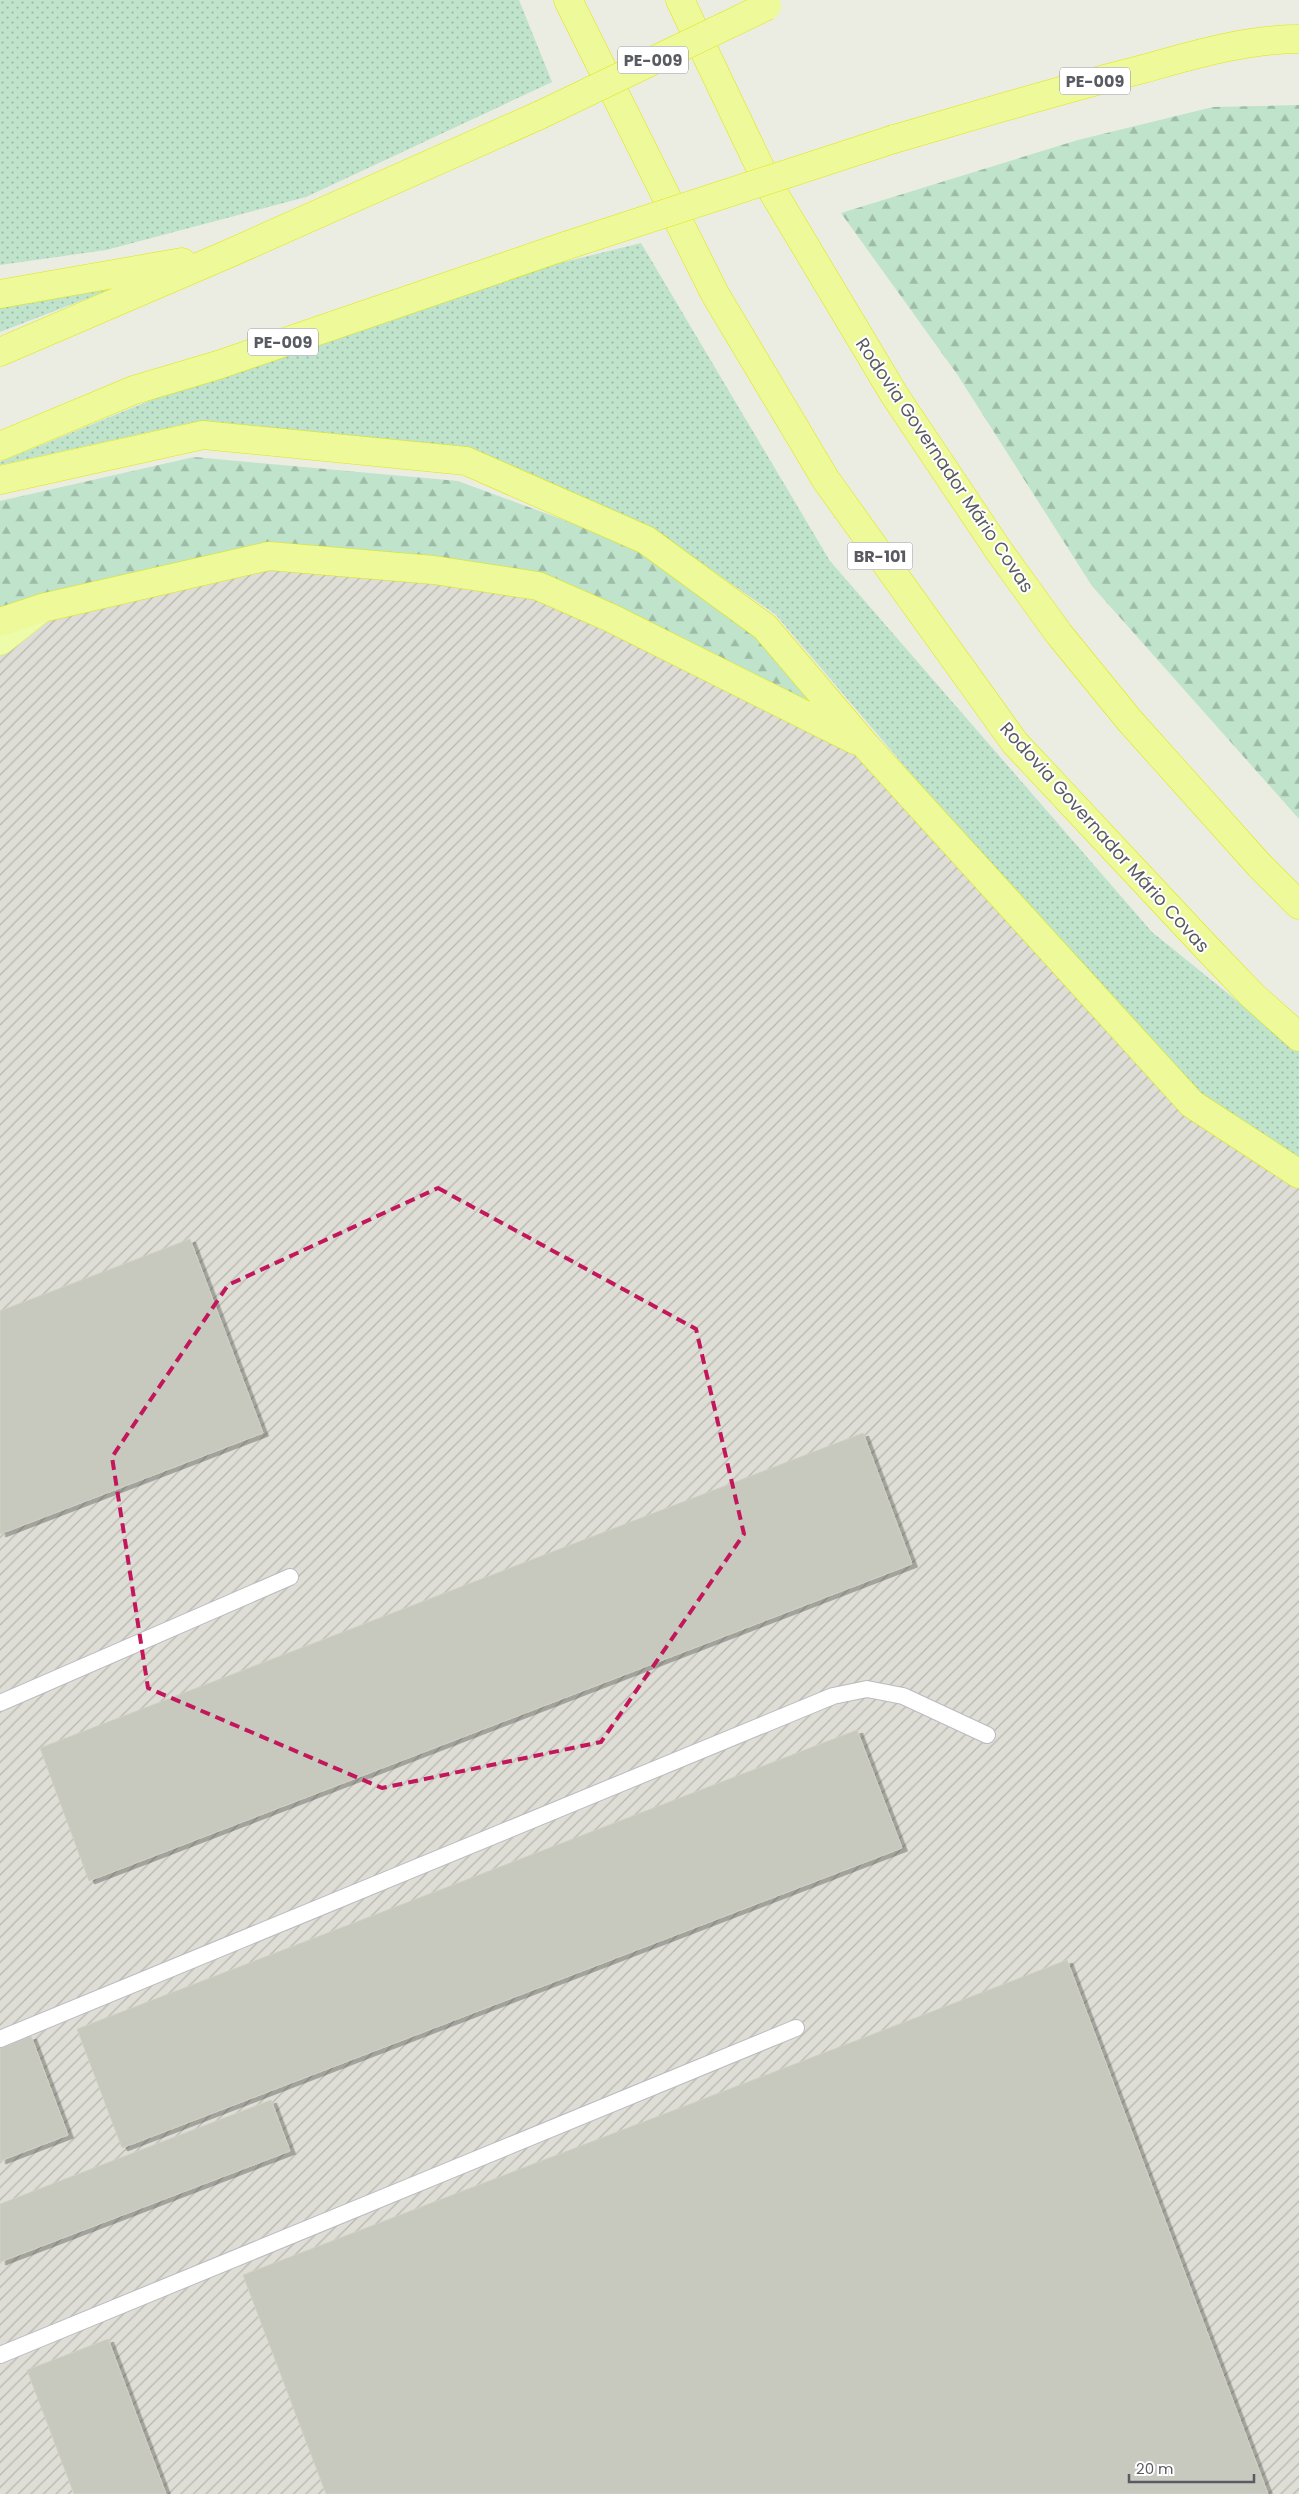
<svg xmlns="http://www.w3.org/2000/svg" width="1299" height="2494" font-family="Poppins,sans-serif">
<defs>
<pattern id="industrial-furrows" width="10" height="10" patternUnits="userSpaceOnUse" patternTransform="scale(1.25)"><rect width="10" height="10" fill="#deded6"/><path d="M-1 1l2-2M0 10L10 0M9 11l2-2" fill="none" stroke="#b7b7b1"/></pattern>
<pattern id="grass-dots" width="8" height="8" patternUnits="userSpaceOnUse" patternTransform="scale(1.25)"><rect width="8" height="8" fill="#bfe3cb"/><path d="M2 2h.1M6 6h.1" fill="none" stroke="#9ebba8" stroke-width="1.8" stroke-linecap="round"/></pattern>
<pattern id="forest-firs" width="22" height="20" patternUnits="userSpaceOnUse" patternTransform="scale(1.25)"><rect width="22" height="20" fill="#bfe3cb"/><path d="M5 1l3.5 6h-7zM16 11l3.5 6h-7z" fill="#9ebba8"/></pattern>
<filter id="shadow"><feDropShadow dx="5.5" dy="3" stdDeviation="0" flood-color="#0004"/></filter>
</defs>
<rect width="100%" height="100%" fill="#ebede2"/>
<!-- industrial -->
<path fill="url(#industrial-furrows)" d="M269,556L538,586L866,746L1299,1174V2494H0V641L42,608Z"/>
<!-- grass -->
<path fill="url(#grass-dots)" d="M0,0H519L552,82L306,197L106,250L0,265Z
M641,243L830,561L1152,932L1299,1051V1174L1192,1104L775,614L648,526L461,448L194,422L0,465V462L239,364L544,267Z
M130,282L0,332V303Z"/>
<!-- forest -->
<path fill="url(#forest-firs)" d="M1299,105V819L1092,586L957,374L841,213L1078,140L1213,107Z
M194,457L458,481L629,544L754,634L822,712L538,586L276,542L0,608V501Z"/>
<!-- building -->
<path fill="#c7c8be" stroke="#d1d1c1" filter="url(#shadow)" d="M190,1239L263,1433L0,1534V1311Z
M863,1433L912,1564L89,1881L40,1748Z
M857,1730L902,1848L122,2148L77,2029Z
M1067,1960L1268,2494H326L243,2275Z
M31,2036L68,2135L0,2161V2048Z
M271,2100L290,2151L0,2262V2204Z
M108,2339L166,2494H74L27,2370Z"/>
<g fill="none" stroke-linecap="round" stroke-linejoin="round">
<!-- service casing -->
<g stroke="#babac0" stroke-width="18">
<path id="service" d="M0,1703L290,1577
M0,2039L833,1696L867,1689L903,1696L987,1735
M0,2355L796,2028"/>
</g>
<!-- primary casing -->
<g stroke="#e4eb5c" stroke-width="29">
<path id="primary" d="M0,641L38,611"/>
</g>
<!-- trunk casing -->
<g stroke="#e1e509" stroke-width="29">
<path id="trunk" d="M568,0L715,294L826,480L1015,743L1207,948L1252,995L1299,1037
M680,0L767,182L895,396L999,551L1059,634L1130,721L1260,866L1299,905
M894,139C977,115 1059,90 1143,69C1193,55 1246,39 1299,39
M0,294L182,262
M0,352L228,254L540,115
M0,446L134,390L218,365L568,245
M0,480L203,435L466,461L646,540L765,627L866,746L1192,1104L1299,1174
M0,622L42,608L269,556L434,570L538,586L611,618L855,740"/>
</g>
<!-- service -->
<use href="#service" stroke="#fff" stroke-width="16"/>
<!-- primary -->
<use href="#primary" stroke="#edfca8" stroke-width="28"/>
<!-- trunk -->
<use href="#trunk" stroke="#eefa9a" stroke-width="28"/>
<!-- trunk-bridge casing -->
<g stroke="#e1e509" stroke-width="29" stroke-linecap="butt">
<path id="trunk-bridge" d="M540,115L767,6
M568,245L894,139"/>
</g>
<!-- trunk-bridge -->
<use href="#trunk-bridge" stroke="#eefa9a" stroke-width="28"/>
</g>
<!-- marked area -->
<path fill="none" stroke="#c2185b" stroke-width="4" stroke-dasharray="10 6" stroke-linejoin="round" d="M438,1188L696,1329L744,1534L601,1742L382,1788L148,1688L112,1457L228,1285Z"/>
<g text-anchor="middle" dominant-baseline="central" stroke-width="4" stroke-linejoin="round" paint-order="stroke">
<!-- shield labels -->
<g fill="#fff" stroke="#8c8c91" stroke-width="1">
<rect x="618" y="46.5" width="70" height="27" rx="4"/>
<rect x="1060" y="67.5" width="70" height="27" rx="4"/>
<rect x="248" y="328.5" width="70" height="27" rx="4"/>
<rect x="847.5" y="542.5" width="65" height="27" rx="4"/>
</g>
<g font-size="16" font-weight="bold" fill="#5a5b62">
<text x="653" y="60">PE-009</text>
<text x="1095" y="81">PE-009</text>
<text x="283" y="342">PE-009</text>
<text x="880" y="556">BR-101</text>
</g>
<!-- street labels -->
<g font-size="18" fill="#5a5b62" stroke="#fff">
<text transform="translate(945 465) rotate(56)">Rodovia Governador Mário Covas</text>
<text transform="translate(1105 837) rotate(48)">Rodovia Governador Mário Covas</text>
</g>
</g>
<!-- scale -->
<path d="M1129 2474v8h125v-8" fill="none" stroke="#5a5b62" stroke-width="2.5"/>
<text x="1136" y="2474" font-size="15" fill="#5a5b62" stroke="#ffffff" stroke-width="4" paint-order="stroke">20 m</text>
</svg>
